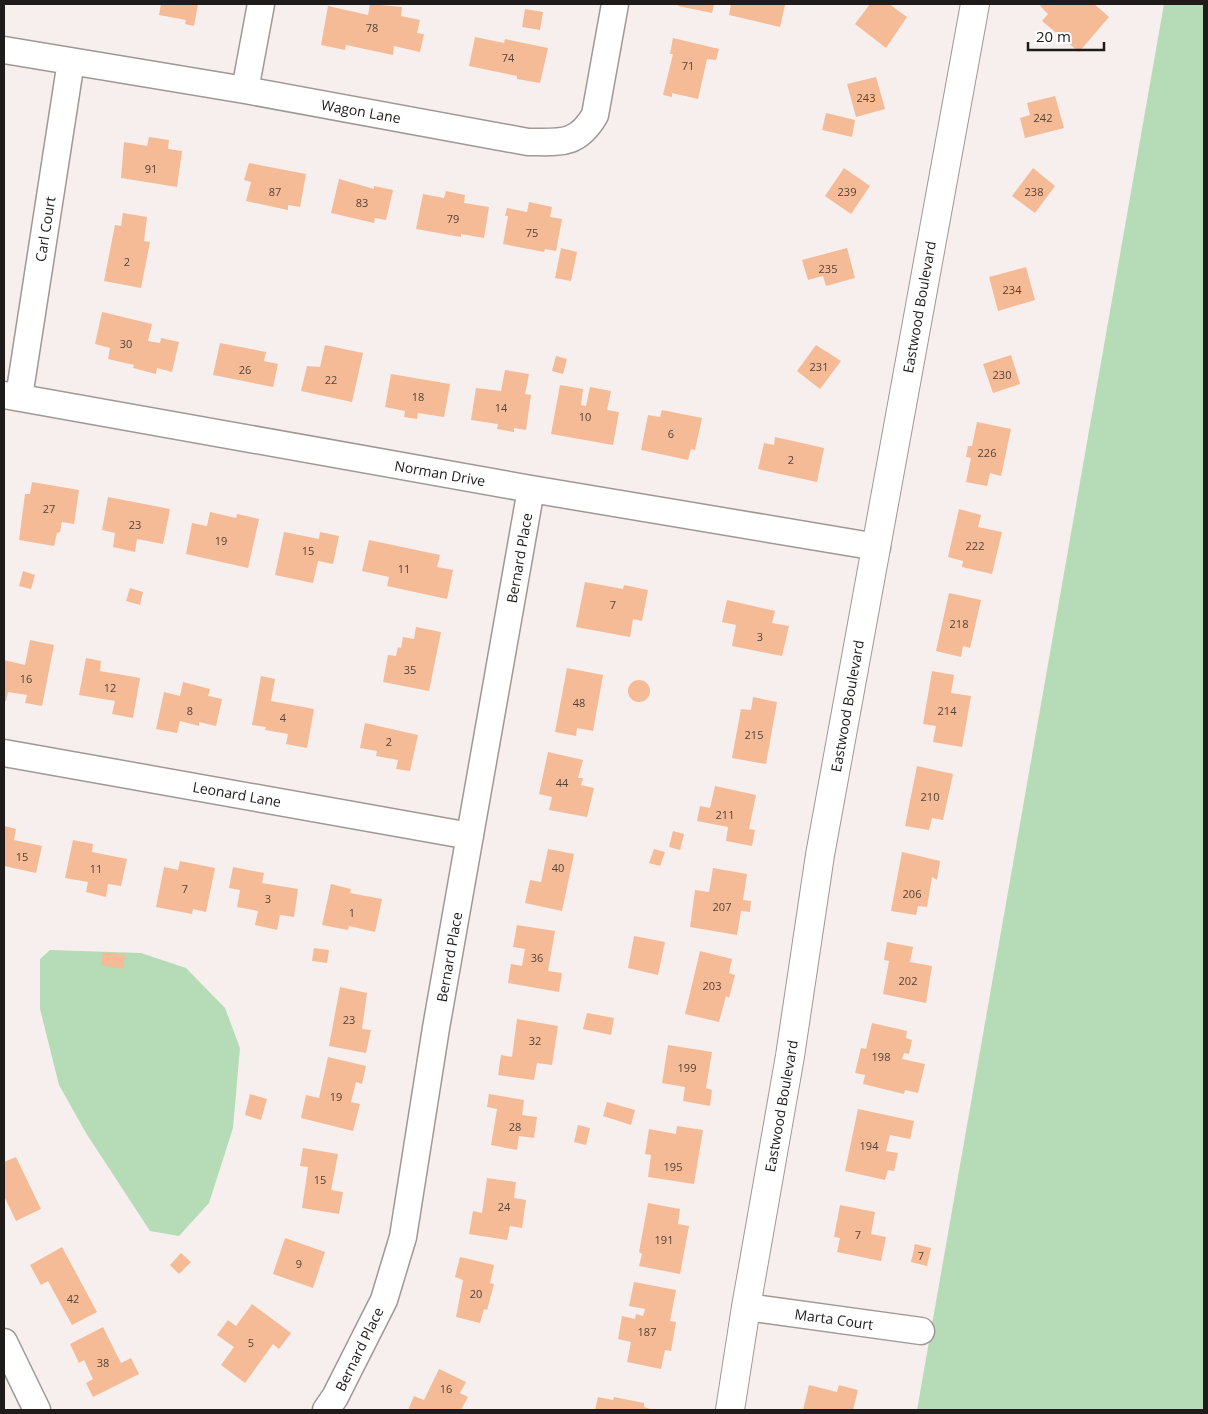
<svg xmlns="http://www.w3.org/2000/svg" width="1208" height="1414" font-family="'Open Sans',sans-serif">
<rect width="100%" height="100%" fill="#f7efed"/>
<!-- green -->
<path fill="#b5dbb7" d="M1164,4H1204V1410H917Z
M50,950L141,953L186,968L225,1008L240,1048L233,1128L209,1203L179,1236L150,1231L86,1133L59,1085L40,1009V959Z"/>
<!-- building -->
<path fill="#f5bb96" d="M161,4H198L194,26L185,24L186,20L159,15Z
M370,4L402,7L401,16L420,20L417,33L424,34L420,52L394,46L393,55L346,45L345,50L321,45L328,6L368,15Z
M679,4H714L712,13L678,6Z
M731,4H779L785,5L780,27L729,15Z
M870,4H889L907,17L886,48L855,24Z
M1042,4H1094L1109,17L1079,52L1042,21L1048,14L1040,6Z
M525,9L543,12L540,30L522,27Z
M475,37L504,43L505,39L548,48L540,83L517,79V76L469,66Z
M673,38L719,49L716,60L707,59L698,99L672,93V97L663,95L673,54H670Z
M876,77L885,109L856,117L847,84Z
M1055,96L1064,128L1025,138L1020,118L1030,115L1027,103Z
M826,113L855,120L852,137L822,130Z
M149,137L169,140L168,149L182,151L177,187L121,178L124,142L147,146Z
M249,163L306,174L300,207L288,205V210L246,201L251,182L244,180Z
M844,168L870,186L851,214L825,196Z
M1033,168L1055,186L1035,213L1012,196Z
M339,179L374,189V186L393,190L386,220L375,218L374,223L331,213Z
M446,191L465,195L464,203L489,207L484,238L461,234V237L416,229L423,194L444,198Z
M529,202L552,207L550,217L562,219L556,251L545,249L544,252L503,244L508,216H505L507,208L527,212Z
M123,213L147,217L144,241L150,242L141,288L104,281L115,225L121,226Z
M561,248L577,252L571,281L555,278Z
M847,248L855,278L826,286L823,276L808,280L802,260Z
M1026,267L1035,300L998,311L989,277Z
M102,312L152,324L148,341L160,343L161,338L179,342L172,372L157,368L156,374L133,368L134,365L108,359L110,348L95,344Z
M220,343L266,352L264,361L278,364L273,387L213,375Z
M325,345L363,353L352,402L301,391L307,366L320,367Z
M816,345L841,361L820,389L797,371Z
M1011,355L1020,384L993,393L983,364Z
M556,356L567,359L563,374L552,371Z
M505,370L529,374L525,394L531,395L526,430L514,428V432L497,429L498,424L471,420L476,388L501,391Z
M391,374L450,384L444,417L418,413L417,419L404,417L405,411L385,407Z
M560,385L583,389L581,405L586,406L590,387L611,391L607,410L619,412L613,445L551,434Z
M662,410L702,418L695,450L691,449L688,460L641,450L648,415L660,417Z
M977,422L1011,429L1001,476L990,473L987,486L966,482L971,458L966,457L968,446H972Z
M775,437L824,448L817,482L758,469L764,443L774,445Z
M32,482L79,490L74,524L62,522L60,532L57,533L54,546L19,540L25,494H30Z
M108,497L170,509L163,544L137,539L135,552L113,547L115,533L102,530Z
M959,509L981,515L978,527L1002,532L992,574L962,567L963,561L948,557Z
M210,512L236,518L237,514L259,519L248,568L186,554L192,523L207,526Z
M284,532L319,539L320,532L339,536L333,564L318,561L313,583L275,575Z
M369,540L440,555L437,567L453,570L447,599L387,586L389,577L362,571Z
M23,571L35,575L31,589L19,586Z
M585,582L623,589L624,585L648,590L642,621L633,619L630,637L576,627Z
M130,588L143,592L140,605L126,601Z
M949,593L981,600L970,648L963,646L961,657L936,651Z
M727,600L775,611L772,623L789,626L782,656L732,646L736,625L722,622Z
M416,627L441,632L429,691L383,682L388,655L396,656L398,647L401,648L403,637L414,639Z
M30,640L54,645L42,706L25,703L27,695L8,692L6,701H4V660L25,665Z
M86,658L101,661L100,671L140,678L133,718L112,714L115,701L79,695Z
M567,668L603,675L593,731L577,728L576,736L555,732Z
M932,671L954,675L951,693L971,696L962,747L933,742L936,726L923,724Z
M261,676L275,679L271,701L314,709L307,748L286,744L288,734L265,730L266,727L252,725Z
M628 691a11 11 0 1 1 22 0a11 11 0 1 1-22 0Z
M183,682L210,689L208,696L222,699L216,726L199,722V726L180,721L177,733L156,729L164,692L180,696Z
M753,697L777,702L766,764L732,758L741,709L751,710Z
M365,723L418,735L410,771L396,769L398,760L376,756L377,751L360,748Z
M548,752L583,760L578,778H583L581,785L594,788L587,817L549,810L552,797L539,794Z
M917,766L953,774L943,820L932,818L929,830L905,826Z
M715,786L756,795L749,829L755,830L752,846L726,841L728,827L697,821L700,806L710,808Z
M4,826L16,829L14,840L42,846L36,873L4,866Z
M673,831L684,834L680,850L669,847Z
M73,840L93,844L92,852L127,859L121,886L108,884L106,897L86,892L88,882L65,878Z
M548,849L574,854L562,911L525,903L530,880L541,882Z
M654,849L665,852L660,866L649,863Z
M902,852L940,861L937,880L932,877L927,907L918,906L916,915L891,911Z
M180,861L215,868L206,912L193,909L192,914L156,907L164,867L178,870Z
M233,867L264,873L262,883L298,889L294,917L280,915L277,930L255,925L258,911L237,907L240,890L229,888Z
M713,868L747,874L743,900L751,901L750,912L741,911L737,935L690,927L695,890L709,892Z
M331,884L351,889L350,893L382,899L375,932L349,926L348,930L322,925Z
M517,925L555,931L548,971L562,973L559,992L508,983L511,964L522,966L525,949L513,947Z
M634,936L665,942L658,975L628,968Z
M887,942L913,947L910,962L932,966L926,1003L883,994L889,961L884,960Z
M314,948L329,950L327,963L312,961Z
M700,951L732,959L729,973L735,975L729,998L726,996L719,1022L685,1014Z
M103,952L125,955L123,969L101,965Z
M340,987L367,993L362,1029L371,1030L366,1053L329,1046Z
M587,1013L614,1018L611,1035L583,1029Z
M517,1019L558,1026L552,1065L537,1063L534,1080L498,1075L501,1055L512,1057Z
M872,1023L907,1031L906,1038L912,1040L909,1054L904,1053L902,1059L925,1064L918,1093L905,1090L904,1094L863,1084L865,1075L855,1073L861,1048L866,1049Z
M668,1045L712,1052L706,1088L712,1090L710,1106L683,1101L685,1087L662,1083Z
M328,1057L366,1066L362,1084L356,1082L351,1102L360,1104L353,1131L301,1118L306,1095L319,1098Z
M250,1094L267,1099L261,1120L245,1115Z
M489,1094L524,1100L522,1115L537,1117L534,1138L519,1136L517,1150L491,1145L497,1109L487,1107Z
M607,1102L635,1110L631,1125L603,1116Z
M858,1109L914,1121L910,1139L890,1135L886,1151L898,1153L894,1171L888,1170L885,1180L845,1171Z
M578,1125L590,1128L586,1145L574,1142Z
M677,1126L703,1130L694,1184L648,1177L651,1155L645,1154L649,1129L676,1134Z
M303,1148L338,1154L331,1190L343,1192L339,1214L302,1208L308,1167L300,1166Z
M16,1157L41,1209L16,1221L4,1196V1162Z
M487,1178L516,1182L514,1198L526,1200L522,1228L510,1226L507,1240L469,1234L473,1211L482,1213Z
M648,1203L680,1209L678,1224L689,1226L680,1274L639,1266L642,1254L639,1252Z
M840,1205L875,1212L871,1234L886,1237L881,1261L837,1252L840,1238L834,1237Z
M285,1238L325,1252L313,1288L273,1274Z
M915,1244L931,1248L927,1266L911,1262Z
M62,1247L97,1312L72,1325L48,1281L41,1285L30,1265Z
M181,1253L191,1262L179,1274L170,1265Z
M460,1257L494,1265L490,1283L494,1284L487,1310L484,1309L480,1323L456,1317L463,1280L455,1277Z
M634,1282L676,1290L670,1321L676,1322L671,1351L665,1350L661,1369L627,1362L631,1342L618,1339L622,1316L635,1319L636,1314L643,1316L645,1309L629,1306Z
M252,1304L291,1333L279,1349L273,1344L245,1383L221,1365L234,1347L217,1335L228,1320L236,1326Z
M103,1327L121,1363L131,1358L139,1374L93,1397L86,1383L93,1379L84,1360L79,1363L70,1344Z
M439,1369L466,1382L460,1393L468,1397L461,1410H408L414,1396L424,1400Z
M809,1385L837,1392L839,1385L858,1390L853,1410H803Z
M598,1397L613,1400L614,1397L644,1403V1407L654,1410H595Z"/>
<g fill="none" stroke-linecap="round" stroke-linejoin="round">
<!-- street casing -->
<g stroke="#9f9895" stroke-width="29">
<path id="street" d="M4,50L245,90L528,142C560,142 577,146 595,115L615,4
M245,90L261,4
M4,395L531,489L877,547
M19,397L71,61
M4,753L470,836
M746,1307L921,1331
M4,1342L37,1410
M326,1410L335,1397L384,1300L403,1237L436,1028L531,489"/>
</g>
<!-- secondary casing -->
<g stroke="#9f9895" stroke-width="30">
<path id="secondary" d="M730,1410L746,1307L790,1056L820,855L975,4"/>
</g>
<!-- street -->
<use href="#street" stroke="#fff" stroke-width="26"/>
<!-- secondary -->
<use href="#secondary" stroke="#fff" stroke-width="28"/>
</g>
<g text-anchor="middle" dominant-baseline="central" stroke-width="5" stroke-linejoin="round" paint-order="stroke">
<!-- number labels -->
<g font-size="11" fill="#544339">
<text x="372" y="27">78</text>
<text x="508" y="57">74</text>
<text x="688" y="65">71</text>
<text x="866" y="97">243</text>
<text x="1043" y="117">242</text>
<text x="151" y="168">91</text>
<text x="275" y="191">87</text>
<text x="847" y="191">239</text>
<text x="1034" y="191">238</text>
<text x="362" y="202">83</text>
<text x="453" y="218">79</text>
<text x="532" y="232">75</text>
<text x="127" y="261">2</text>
<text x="828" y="268">235</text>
<text x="1012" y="289">234</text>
<text x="126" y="343">30</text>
<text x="819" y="366">231</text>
<text x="245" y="369">26</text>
<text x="1002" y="374">230</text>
<text x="331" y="379">22</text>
<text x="418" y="396">18</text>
<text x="501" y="407">14</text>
<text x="585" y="416">10</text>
<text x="671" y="433">6</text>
<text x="987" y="452">226</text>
<text x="791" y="459">2</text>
<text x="49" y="508">27</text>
<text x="135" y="524">23</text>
<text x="221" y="540">19</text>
<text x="975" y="545">222</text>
<text x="308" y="550">15</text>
<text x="404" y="568">11</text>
<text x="613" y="604">7</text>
<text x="959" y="623">218</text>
<text x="760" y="636">3</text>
<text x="410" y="669">35</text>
<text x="26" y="678">16</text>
<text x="110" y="687">12</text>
<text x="579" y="702">48</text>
<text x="190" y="710">8</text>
<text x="947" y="710">214</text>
<text x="283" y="717">4</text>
<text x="754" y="734">215</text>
<text x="389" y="741">2</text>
<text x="562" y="782">44</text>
<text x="930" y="796">210</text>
<text x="725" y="814">211</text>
<text x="22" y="856">15</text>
<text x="558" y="867">40</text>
<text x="96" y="868">11</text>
<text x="185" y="888">7</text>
<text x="912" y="893">206</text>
<text x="268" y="898">3</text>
<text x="722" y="906">207</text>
<text x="352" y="912">1</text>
<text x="537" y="957">36</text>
<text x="908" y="980">202</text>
<text x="712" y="985">203</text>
<text x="349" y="1019">23</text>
<text x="535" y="1040">32</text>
<text x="881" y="1056">198</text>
<text x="687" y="1067">199</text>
<text x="336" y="1096">19</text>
<text x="515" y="1126">28</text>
<text x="869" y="1145">194</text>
<text x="673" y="1166">195</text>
<text x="320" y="1179">15</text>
<text x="504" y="1206">24</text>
<text x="858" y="1234">7</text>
<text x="664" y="1239">191</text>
<text x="921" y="1255">7</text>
<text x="299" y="1263">9</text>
<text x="476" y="1293">20</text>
<text x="73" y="1298">42</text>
<text x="647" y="1331">187</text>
<text x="251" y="1342">5</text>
<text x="103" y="1362">38</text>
<text x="446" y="1388">16</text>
</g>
<!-- street labels -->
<g font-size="14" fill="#1e1b1a" stroke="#fefefe">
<text transform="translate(361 111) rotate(10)">Wagon Lane</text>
<text transform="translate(45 229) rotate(-81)">Carl Court</text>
<text transform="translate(919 307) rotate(-80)">Eastwood Boulevard</text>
<text transform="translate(440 473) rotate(10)">Norman Drive</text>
<text transform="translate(519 558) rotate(-80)">Bernard Place</text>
<text transform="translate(847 706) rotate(-80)">Eastwood Boulevard</text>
<text transform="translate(237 794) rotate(10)">Leonard Lane</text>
<text transform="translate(449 957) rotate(-80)">Bernard Place</text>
<text transform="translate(781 1106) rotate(-80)">Eastwood Boulevard</text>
<text transform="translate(834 1319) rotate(8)">Marta Court</text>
<text transform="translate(359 1349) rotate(-64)">Bernard Place</text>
</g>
</g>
<!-- border -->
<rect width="1208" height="1414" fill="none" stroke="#1e1b1a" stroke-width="10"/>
<!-- scale -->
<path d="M1028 42v8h76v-8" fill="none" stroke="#1e1b1a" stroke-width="2.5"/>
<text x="1036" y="42" font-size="15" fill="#1e1b1a" stroke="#fefefe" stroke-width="4" paint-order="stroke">20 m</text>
</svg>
